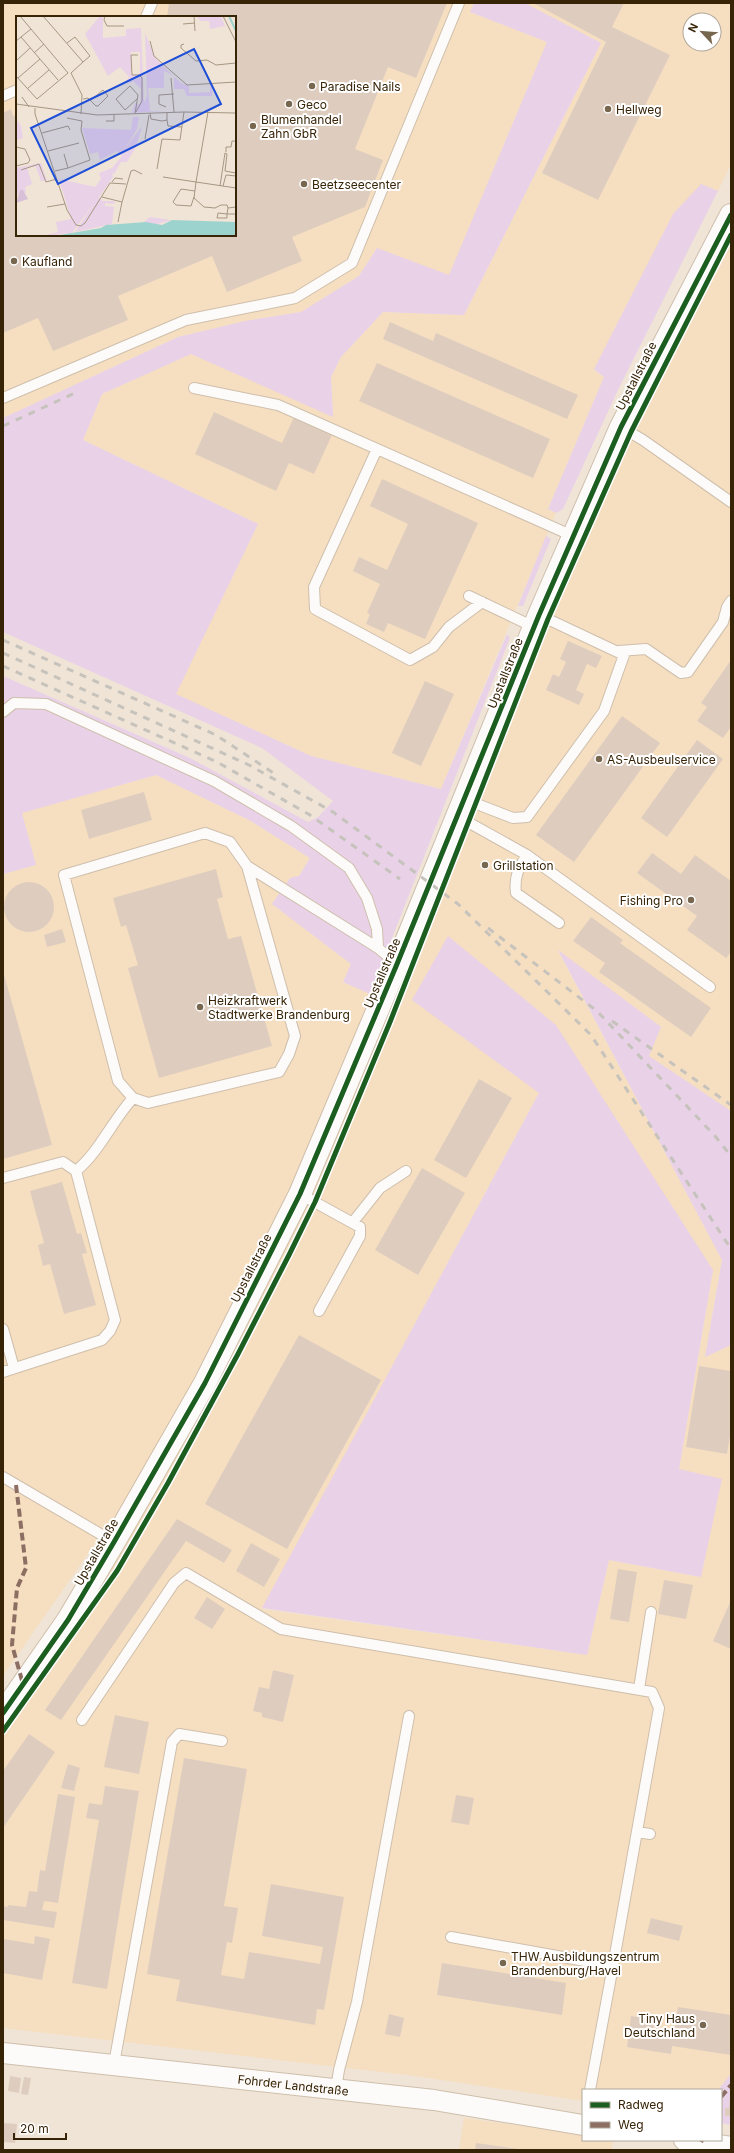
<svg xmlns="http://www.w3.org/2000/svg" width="734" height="2153" font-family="Inter,sans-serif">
<rect width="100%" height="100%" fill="#f0e4d6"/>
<!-- built -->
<path fill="#f6dec0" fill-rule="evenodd" d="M3,3H474L470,12L547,42L449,276L377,248L359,276L301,312L245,321L178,337L3,418ZM17,17H235V235H17Z
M525,3H731V164L718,191L701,184L594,370L604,377L548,509L556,513L441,789L311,756L175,694L258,524L83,440L102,394L191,354L333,416L331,377L341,357L383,312L464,315L601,43ZM690,20H714V44H690Z
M731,245V1111L648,1056L661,1027L558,951L722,1260L705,1357L731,1345V2074L718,2090H583V2101L408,2075L3,2028V1723L114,1543L101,1535L3,1676V874L36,865L21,813L156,775L249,820L310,858L299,876L290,878L272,904L351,964L343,982L400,1007L547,630L639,422ZM539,1093L713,1270L679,1469L700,1577L609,1560L587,1655L262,1609Z
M464,2118L583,2134V2140H613L612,2150H459Z"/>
<!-- green -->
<path fill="#e9d1e8" d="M474,3H525L601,43L464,315L383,312L341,357L331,377L333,417L191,354L102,394L83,440L258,524L176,694L311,756L441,789L507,634L510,638L370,994L343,982L351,964L272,904L290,878L299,876L310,858L249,820L156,775L22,813L36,865L3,874V676L190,758L308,822L318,817L333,801L262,748L3,632V418L178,337L245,321L301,312L359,276L377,248L449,275L547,42L470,12Z
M701,184L718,191L618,390L563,509L556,513L548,509L604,377L594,369L673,214Z
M546,536L551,539L523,606H518Z
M448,936L556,1025L713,1270L679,1469L722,1479L701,1577L609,1560L587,1655L262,1608L539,1093L412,1000Z
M558,950L661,1027L649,1056L731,1111V1345L705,1357L722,1260Z
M731,2074V2125L721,2123V2090H718Z"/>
<!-- building -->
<path fill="#decdbf" d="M169,3H447L416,78L388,67L355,149L383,160L365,207L292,237L302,261L227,292L212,256L118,296L128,320L53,351L38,318L3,333V113L11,109L13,116L17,114V235H235V17H167Z
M533,3H624L612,27L670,55L598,200L542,173L606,42Z
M390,322L433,341L436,333L578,395L567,419L383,339Z
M377,363L550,439L533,478L359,401Z
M214,412L282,443L294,417L332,435L314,474L289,463L276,491L195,454Z
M382,479L478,523L425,639L388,623L384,632L366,624L370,614L367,613L380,584L353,571L359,557L387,570L408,524L370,506Z
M568,641L602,656L596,668L587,664L576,690L584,694L579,705L546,690L553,674L559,677L566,662L560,659Z
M731,660V727L723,738L697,721L707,707L701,703Z
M425,681L454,694L421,766L392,753Z
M622,716L660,743L574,862L536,835Z
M697,740L723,759L667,837L641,818Z
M144,792L152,820L89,839L81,810Z
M652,853L681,874L695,855L731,881V952L726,958L687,930L697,916L637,873Z
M216,869L223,897L217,899L228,939L241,936L272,1046L159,1078L128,968L138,965L126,925L121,927L113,898Z
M4 907a25 25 0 1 1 50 0a25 25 0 1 1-50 0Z
M591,917L623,940L620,943L711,1008L691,1037L599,972L605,963L573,941Z
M62,929L66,942L47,947L44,935Z
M3,971L52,1145L3,1159Z
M479,1079L512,1098L466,1178L434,1160Z
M422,1168L465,1193L418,1275L375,1250Z
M62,1182L77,1234L81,1233L87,1253L82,1254L96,1305L64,1314L50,1264L43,1266L38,1245L44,1243L30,1191Z
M299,1335L381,1380L287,1549L205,1504Z
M699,1366L731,1371V1430L727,1454L686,1447Z
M177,1519L232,1550L224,1563L186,1541L61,1720L45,1710Z
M251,1543L280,1559L264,1587L236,1571Z
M618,1569L637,1572L629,1622L610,1619Z
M664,1580L693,1585L686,1619L658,1614Z
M207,1597L225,1609L212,1629L194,1618Z
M731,1600V1649L713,1641Z
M273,1670L294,1675L283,1722L262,1717V1713L253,1711L259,1687L269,1689Z
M115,1715L149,1722L139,1774L104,1767Z
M29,1734L55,1752L3,1828V1771Z
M184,1758L247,1769L224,1906L238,1908L232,1943L227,1942L221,1975L244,1979L249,1952L320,1964L323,1947L262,1936L271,1884L344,1897L324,2010L317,2009L315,2025L176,2001L180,1980L147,1974Z
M68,1764L80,1768L74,1791L61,1788Z
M105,1786L139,1791L107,1989L72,1983L99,1820L86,1818L89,1803L102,1805Z
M58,1794L75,1797L58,1903L44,1901L42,1910L57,1912L54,1928L3,1920V1906L8,1907V1905L26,1907L29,1891L37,1892L40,1870L45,1871Z
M456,1795L474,1798L469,1825L451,1822Z
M651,1918L683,1926L679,1941L647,1933Z
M35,1936L50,1939L42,1980L3,1973L4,1939L34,1944Z
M442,1963L566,1983L562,2015L437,1995Z
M678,2007L731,2015V2055L672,2046L671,2054L627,2047L631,2016L655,2020L653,2031L674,2035Z
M389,2014L404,2018L400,2037L385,2034Z
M10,2076L21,2078L19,2093L8,2091Z
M24,2077L31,2078L28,2095L21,2094Z
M730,2096L731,2116H725V2108H729Z
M3,2123L17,2124L15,2143L3,2142Z
M476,2143L519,2149V2150H475Z"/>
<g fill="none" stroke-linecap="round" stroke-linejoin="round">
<!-- service casing -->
<g stroke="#cebfac" stroke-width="12">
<path id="service" d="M146,17L152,3
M3,96L17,90
M194,388L278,405L573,536
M3,398L186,320L295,298L352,263L459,3
M621,427L643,440L731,502
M377,449L314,587L315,609L410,660L433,647L449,627L482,602
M469,596L534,627
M619,651L646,649L681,673L688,672L723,622L727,607L731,601
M3,712L14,703L46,704L214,781L291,826L349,868L367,898L377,929L378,948
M464,799L513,818L527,817L604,711L624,655L539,615
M457,816L527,855L710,987
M527,855C518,869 514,877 516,893L559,923
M247,866L295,1036L289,1054L279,1072L148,1103L133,1098L118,1081L64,875L205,833L230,842L247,866L378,948L397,964
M76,1171C100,1151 112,1121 133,1098
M3,1178L63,1162L76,1171L115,1320L110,1331L102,1340L3,1372
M300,1194L360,1227V1236L319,1311
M353,1222L380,1188L406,1171
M3,1329L14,1368
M3,1477L114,1542
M639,1689L651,1612
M82,1720L174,1583L186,1573L281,1629L652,1692L659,1708L613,1966
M637,1832L650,1834
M451,1937L613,1966L590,2090
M114,2064L172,1742L179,1734L222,1741
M336,2089L339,2070L357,2002L409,1716"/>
</g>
<!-- minor casing -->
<g stroke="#cebfac" stroke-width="22">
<g id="minor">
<path id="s1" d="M3,2053L434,2100L583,2125"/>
<path d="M684,2140L731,2147"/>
</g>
</g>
<!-- tertiary casing -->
<g stroke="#cebfac" stroke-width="24">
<path id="tertiary" d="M3,1713L68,1620L114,1542L205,1383L300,1194L397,964L539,615L621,427L731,215"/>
</g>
<!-- service -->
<use href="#service" stroke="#fdfbf9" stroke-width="10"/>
<!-- minor -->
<use href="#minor" stroke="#fdfbf9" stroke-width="20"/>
<!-- tertiary -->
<use href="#tertiary" stroke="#fdfbf9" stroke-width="22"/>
<!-- rail -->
<path stroke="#c6c2bc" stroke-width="3" stroke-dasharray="7 7" stroke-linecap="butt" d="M3,426L75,393
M3,640L216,735L278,776
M3,653L249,765L333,812L458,904L591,1035L731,1249
M3,666L217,762L310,815L400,879
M488,928L597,1011L715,1136L731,1156
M612,1021L731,1105"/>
<!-- quiet -->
<path stroke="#8d6e63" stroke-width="4" stroke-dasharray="8 4" stroke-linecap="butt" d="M16,1485L26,1568L17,1588L12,1645L23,1684
M721,2097L731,2085
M701,2142L702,2140"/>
<!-- cycleway casing -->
<g stroke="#fff" stroke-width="8">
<path id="cycleway" d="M3,1713L68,1620L114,1542L205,1383L300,1194L397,964L539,615L621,427L731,215
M3,1731L117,1571L168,1483L238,1354L289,1255L315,1202L390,1022L548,619L631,432L731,235"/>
</g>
<!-- cycleway -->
<use href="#cycleway" stroke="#1b5e20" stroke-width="5"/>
</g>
<!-- markers -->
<g fill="#78674f" stroke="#fff" stroke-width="1.5">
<circle cx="312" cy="86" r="4"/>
<circle cx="289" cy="104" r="4"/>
<circle cx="608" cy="109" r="4"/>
<circle cx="253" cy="126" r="4"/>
<circle cx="304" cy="184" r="4"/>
<circle cx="14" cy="261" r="4"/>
<circle cx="599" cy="759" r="4"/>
<circle cx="485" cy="865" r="4"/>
<circle cx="691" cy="900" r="4"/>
<circle cx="200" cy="1007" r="4"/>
<circle cx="503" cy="1963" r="4"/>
<circle cx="703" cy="2025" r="4"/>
</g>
<g text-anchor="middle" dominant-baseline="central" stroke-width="4" stroke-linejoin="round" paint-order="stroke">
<!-- poi labels -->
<g font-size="12" fill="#372306" stroke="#fff" text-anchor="start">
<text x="320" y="86">Paradise Nails</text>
<text x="297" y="104">Geco</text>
<text x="616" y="109">Hellweg</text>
<text x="261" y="119">Blumenhandel<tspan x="261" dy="14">Zahn GbR</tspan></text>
<text x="312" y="184">Beetzseecenter</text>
<text x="22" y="261">Kaufland</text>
<text x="607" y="759">AS-Ausbeulservice</text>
<text x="493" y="865">Grillstation</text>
<text x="683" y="900" text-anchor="end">Fishing Pro</text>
<text x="208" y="1000">Heizkraftwerk<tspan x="208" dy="14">Stadtwerke Brandenburg</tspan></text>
<text x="511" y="1956">THW Ausbildungszentrum<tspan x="511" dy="14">Brandenburg/Havel</tspan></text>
<text x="695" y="2018" text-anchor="end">Tiny Haus<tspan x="695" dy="14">Deutschland</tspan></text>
</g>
<!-- street labels -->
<g font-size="12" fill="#372306" stroke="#fff">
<text transform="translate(636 376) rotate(-63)">Upstallstraße</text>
<text transform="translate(505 673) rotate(-68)">Upstallstraße</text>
<text transform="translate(382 973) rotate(-67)">Upstallstraße</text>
<text transform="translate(251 1268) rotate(-63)">Upstallstraße</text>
<text transform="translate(96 1552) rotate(-60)">Upstallstraße</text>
<text stroke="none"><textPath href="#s1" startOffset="292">Fohrder Landstraße</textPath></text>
</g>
</g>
<!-- overview -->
<g transform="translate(16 16)">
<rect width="220" height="220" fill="#f0e4d6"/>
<path d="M84,0H87V22L110,20V13L125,12L128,87L131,80L129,17L140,43L165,67L173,70V77L194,76V69H197L196,80H171L168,73H158V60L148,55V72H132L134,95H148L116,97L119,87L124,88L125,73L117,65L114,67L111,64L113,61L104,51L92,60L69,18ZM115,36H124V58H115ZM180,0H205L209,10L194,13L193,5H185ZM117,101H123L121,113L108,134L126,110L120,131L111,146H105L98,158L96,157L97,161L83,181L86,185H99L98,188L89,187V190L98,191L96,208L59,216L79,186L56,217L26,220L42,216L40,206L55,203L43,163L79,171L85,163L83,157L96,152L106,140L101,135L84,144L82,136L74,138L66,112L115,114ZM0,103L5,110L7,122L0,124ZM25,147L31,165H25L20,151H11L16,168L9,171L10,177L4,174L0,182V152ZM134,201L155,204L138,209L128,206Z" fill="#e9d1e8" fill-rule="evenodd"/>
<path d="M4,174H7L12,183L0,187Z" fill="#d8c1d8"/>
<path d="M156,204L220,206V220H38L85,212L90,209L130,206L146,209Z" fill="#9dd3ce"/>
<path fill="none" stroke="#9dd3ce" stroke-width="2" d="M213,0L220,15"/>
<path fill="none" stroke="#a69783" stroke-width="1" d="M27,0L67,46L74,40L59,21L51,27M89,0L88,4L91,10H108M178,0L179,15M207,0L220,26M167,8L179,7M5,21L42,64M0,25L15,13M134,25L138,40L171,69L220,66M168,28L165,29V32L180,45L191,44L200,49L220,47M18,37L28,28M0,45L14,32M0,60L21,83L52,57L4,0M2,62L24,43M155,62L158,96M11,73L33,54M6,81L13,91M67,83L72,82L80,90H82L92,80L87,74L75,84M0,88L81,99L168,96L220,97M150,91L143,88V79L158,78M19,92V98L51,194L60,209L65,210L69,207L94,167L110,168M120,96L126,85V62L123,59H116L115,39H122M192,96L180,166L220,172M134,97L135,103L146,105L151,104V96M65,98L66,79L55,57L67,46M119,98L122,79L114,70L100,83L109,94L121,83M51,102L66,105L65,114L74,144L52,152M151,104L152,110L166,111M90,105H98V99M26,117L52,110L54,114M129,123L133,99M0,131L9,133L14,144L12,147L0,150M32,135L63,127M210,136V131H215L216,125H220M141,153L146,123L164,124L168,96M5,154L23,148L30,166L41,163M39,155L52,152L48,138M147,161L180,166L178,182L188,191L199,192L205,189H211L212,192M96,166L99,162L107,163M204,170L209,137L211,138L209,155L220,157M207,170L210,159L220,160M86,181L106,186L102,206M178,181L175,190L160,189L157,186L165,173L179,175M106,186L115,155L118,154L126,158M31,191L49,188M220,191L212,192L211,198H220M202,197L211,198V202H201Z"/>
<path fill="#1d4ed8" fill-opacity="0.15" stroke="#1d4ed8" stroke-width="2" d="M178,33L205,88L42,168L15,112Z"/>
<rect width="220" height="220" fill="none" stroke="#372306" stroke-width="2"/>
</g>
<!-- border -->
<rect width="734" height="2153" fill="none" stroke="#372306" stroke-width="8"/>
<!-- legend -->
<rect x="582" y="2089" width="140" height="52" fill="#ffffff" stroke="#afa79b"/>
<rect x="590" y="2102" width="20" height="6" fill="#1b5e20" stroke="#afa79b"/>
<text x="618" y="2109" font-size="12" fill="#372306">Radweg</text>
<rect x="590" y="2122" width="20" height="6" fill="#8d6e63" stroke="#afa79b"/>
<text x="618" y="2129" font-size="12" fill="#372306">Weg</text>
<!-- north arrow -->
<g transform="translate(702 32) rotate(296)"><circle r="19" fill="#ffffff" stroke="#afa79b"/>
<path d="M0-3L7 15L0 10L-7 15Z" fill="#78674f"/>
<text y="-6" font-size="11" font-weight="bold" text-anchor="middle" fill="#372306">N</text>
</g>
<!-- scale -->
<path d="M14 2133v6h52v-6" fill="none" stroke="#372306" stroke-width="2"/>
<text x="20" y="2133" font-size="12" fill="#372306" stroke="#ffffff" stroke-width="3" paint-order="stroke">20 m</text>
</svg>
